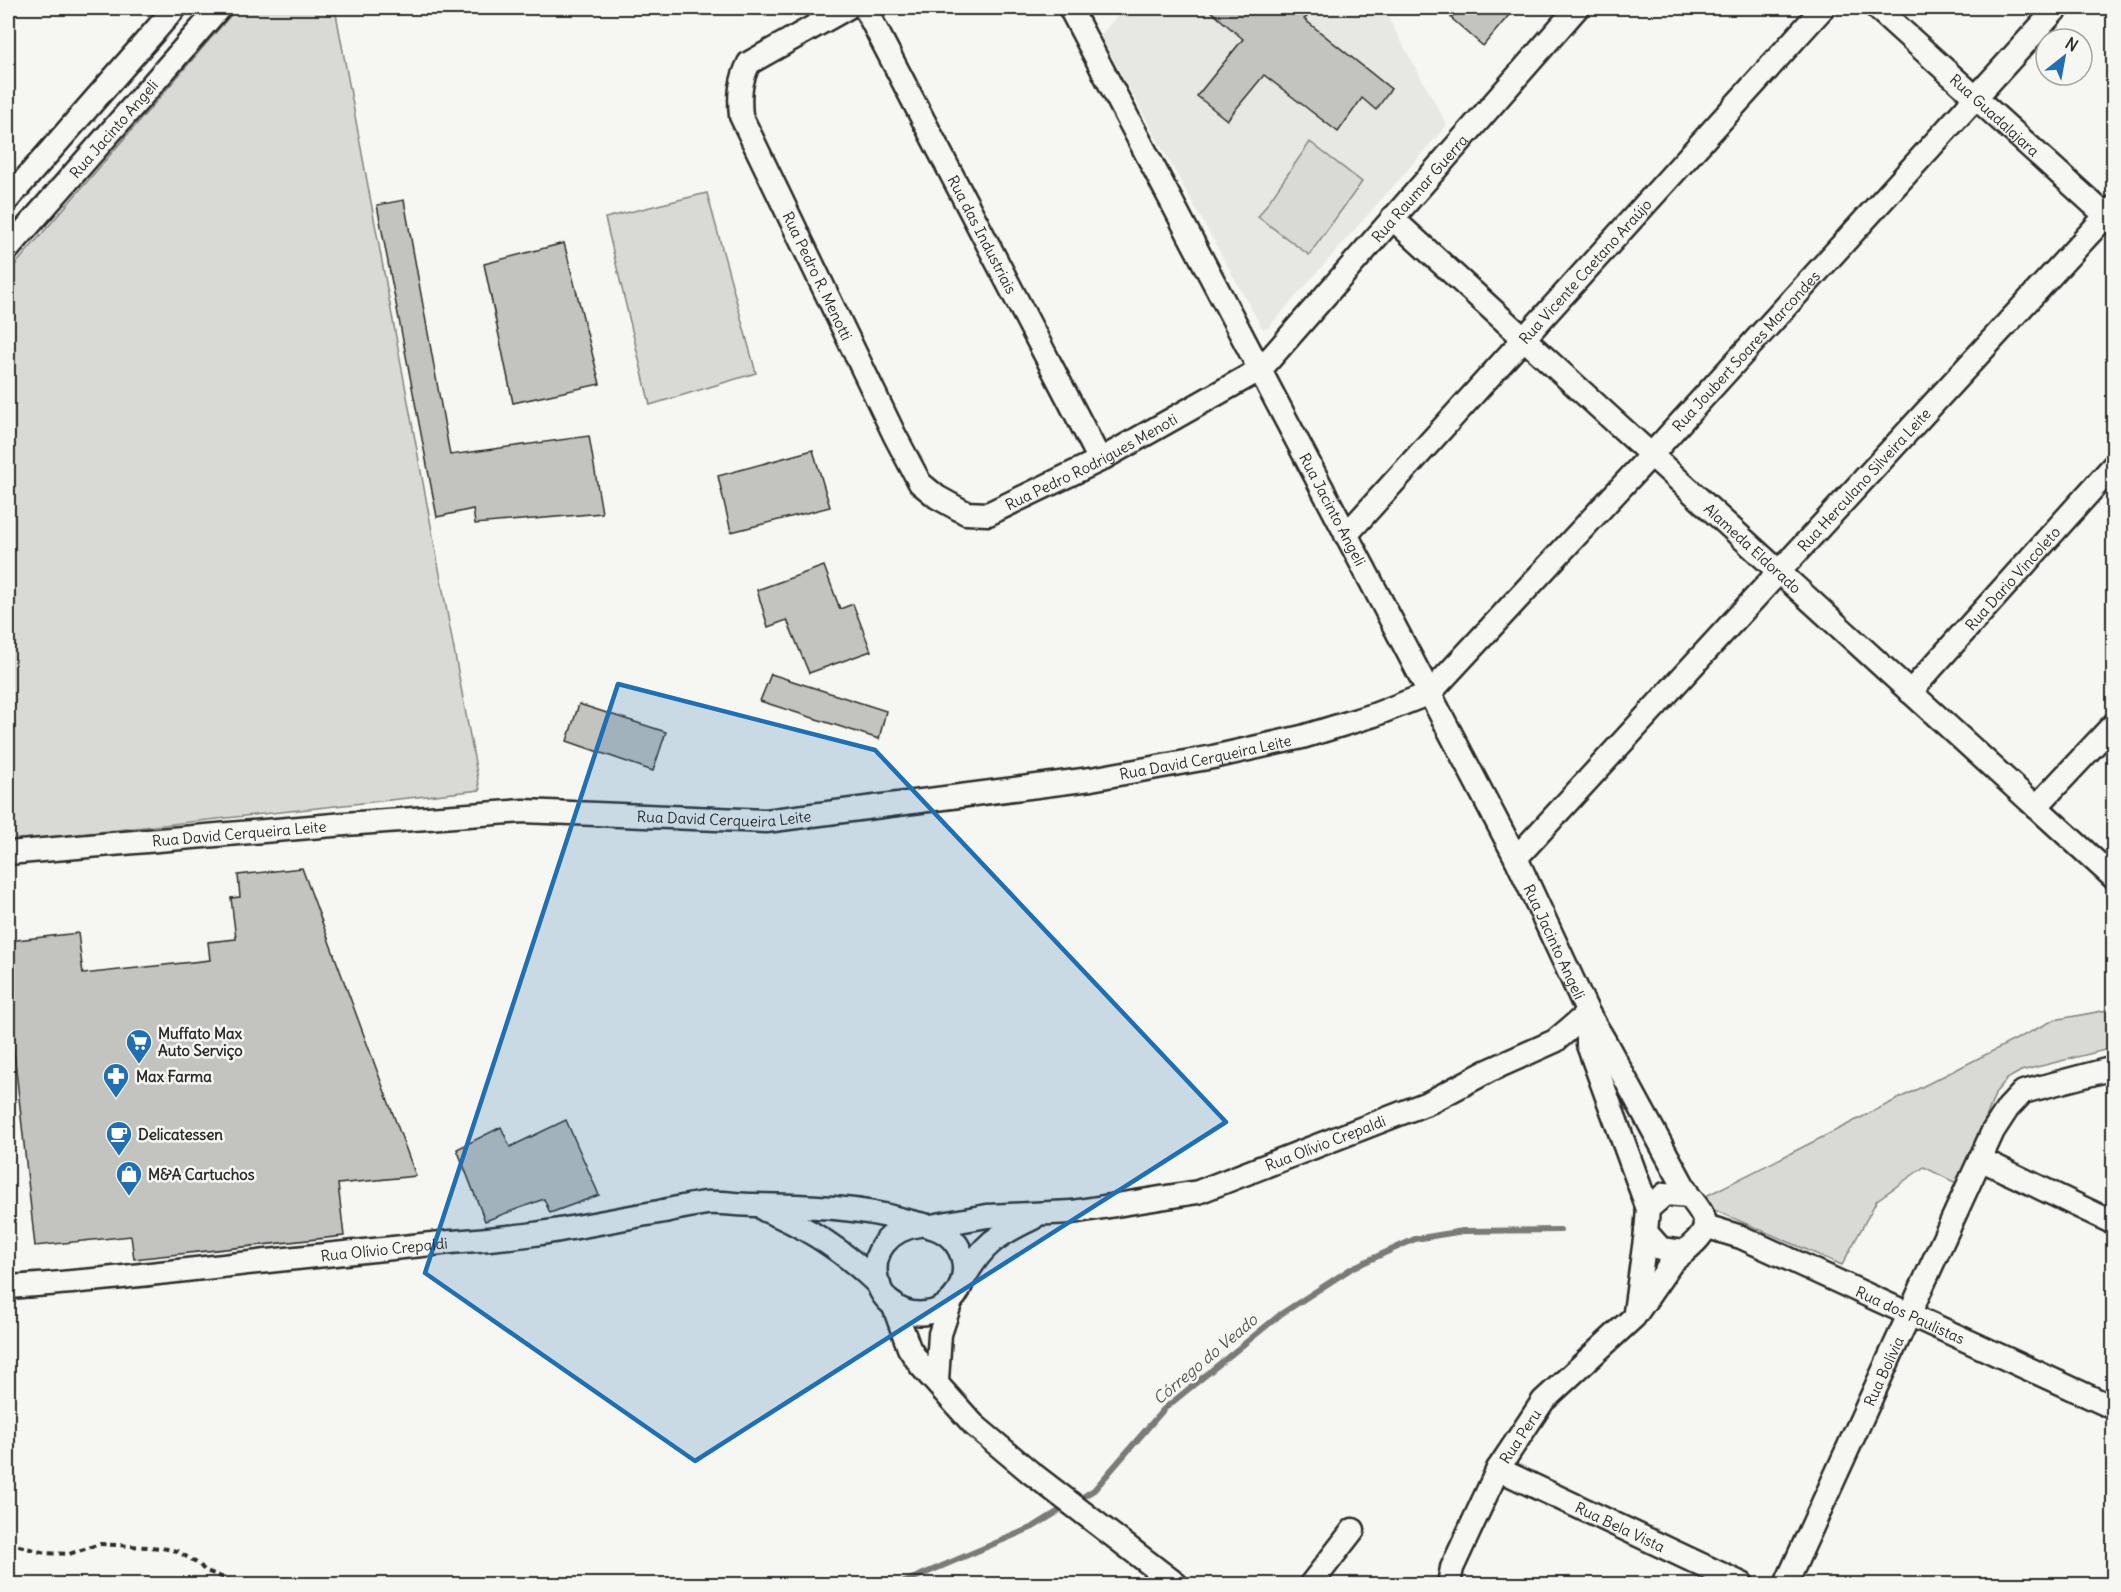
<svg xmlns="http://www.w3.org/2000/svg" width="2121" height="1592" font-family="Delius,sans-serif">
<rect width="100%" height="100%" fill="#f6f6f2"/>
<filter id="ink" filterUnits="userSpaceOnUse"><feTurbulence type="fractalNoise" baseFrequency=".0167" numOctaves="2"/><feDisplacementMap in="SourceGraphic" scale="12" xChannelSelector="R" yChannelSelector="G"/><feConvolveMatrix kernelMatrix="1 2 1 2 8 2 1 2 1" color-interpolation-filters="sRGB"/></filter>
<g filter="url(#ink)">
<!-- built -->
<path fill="#e7e7e3" d="M1124,8H1383L1447,125L1268,328H1262L1100,36Z"/>
<!-- green -->
<path fill="#d9d9d5" stroke="#828280" stroke-width="1.5" d="M237,8H335L480,790L8,842V273Z
M1310,142L1362,182L1309,255L1258,217Z
M707,193L756,373L650,405L605,218Z
M2113,1009V1048L2021,1071L2007,1079L1996,1092L1960,1185L1924,1167L1877,1200L1842,1265L1712,1209L1704,1197L2054,1020Z"/>
<g fill="none" stroke-linecap="round" stroke-linejoin="round">
<!-- stream -->
<path stroke="#7a7a78" stroke-width="6" d="M1076,1501L1094,1490L1164,1409L1281,1314L1352,1268L1415,1239L1463,1231L1560,1230
M900,1584L1033,1527L1067,1506"/>
</g>
<!-- building -->
<path fill="#c3c3c0" stroke="#2b2b2b" stroke-width="1.5" d="M1207,8H1294L1307,17L1304,19L1391,89L1376,110L1362,98L1338,132L1264,75L1227,120L1197,96L1243,39Z
M1459,8H1515L1483,46L1451,18Z
M404,200L450,455L589,436L602,513L475,524L473,509L437,517L377,205Z
M564,243L600,384L513,403L484,264Z
M813,450L830,507L731,532L718,476Z
M824,566L840,609L853,604L871,651L809,673L787,620L768,627L757,590Z
M771,674L886,711L879,739L760,701Z
M579,704L666,732L653,771L567,741Z
M302,868L416,1176L338,1184L344,1236L134,1259L131,1236L35,1246L8,996V941L78,933L83,974L210,960L208,942L236,939L231,898L240,897L238,875Z
M566,1120L599,1195L550,1213L544,1199L485,1221L457,1149L501,1127L510,1147Z"/>
<g fill="none" stroke-linecap="round" stroke-linejoin="round">
<!-- minor casing -->
<g stroke="#2b2b2b" stroke-width="27">
<g id="minor">
<path id="s1" d="M847,8L749,63C740,81 739,96 741,116L895,436L920,483L937,497L966,513L988,514L1100,460L1261,369L1577,8"/>
<path id="s2" d="M865,8L1100,460"/>
<path id="s3" d="M1070,8L1516,858L1588,1013L1604,1040L1689,1196C1711,1223 1711,1229 1684,1252L1661,1249L1646,1232L1648,1209L1665,1194L1689,1196"/>
<path id="s4" d="M1877,8L2114,223"/>
<path d="M8,199L175,8"/>
<path id="s5" d="M1392,218L2114,878"/>
<path id="s6" d="M8,249L219,8"/>
<path id="s7" d="M1346,535L1823,8"/>
<path id="s8" d="M1910,692L2114,465"/>
<path d="M2036,807L2114,724"/>
<path id="s9" d="M8,853L345,824L523,811L766,821L1091,779L1213,757L1302,737L1374,715L1430,693L1651,455L2057,8"/>
<path id="s10" d="M1516,858L2114,207"/>
<path d="M1588,1015V1045L1648,1209"/>
<path d="M1980,1159L2114,1223"/>
<path d="M765,1210C810,1228 845,1252 879,1285"/>
<path id="s11" d="M931,1226L987,1216L1072,1212L1198,1192L1430,1102L1488,1071L1555,1041L1588,1013"/>
<path id="s12" d="M1705,1226L1741,1237L2114,1408"/>
<path d="M963,1280C982,1245 997,1235 1033,1218"/>
<path id="s13" d="M8,1287C97,1282 188,1269 277,1260C335,1254 393,1248 451,1242C478,1240 507,1238 534,1234C576,1228 617,1219 659,1212C674,1209 690,1205 706,1203C722,1202 738,1205 754,1205C803,1206 856,1206 903,1220C920,1225 940,1225 953,1240C976,1265 961,1309 926,1313C869,1320 852,1235 919,1225"/>
<path d="M893,1304L909,1348L921,1366L974,1425L1030,1472L1176,1584"/>
<path d="M1635,1312L1646,1232"/>
<path d="M937,1381L940,1334L951,1301"/>
<path id="s14" d="M1498,1469L1742,1584"/>
<path d="M1311,1584L1353,1530"/>
<path id="s15" d="M1449,1584L1452,1568L1498,1469L1543,1401L1634,1317L1672,1262L1684,1252"/>
<path id="s16" d="M1786,1584L1993,1131L2008,1108L2023,1092L2114,1068"/>
</g>
</g>
<!-- path -->
<path stroke="#2b2b2b" stroke-width="4" stroke-dasharray="6 4.5" stroke-linecap="butt" d="M8,1543L45,1553L69,1554L100,1544L162,1548L177,1551L200,1565L204,1570L239,1584"/>
<!-- minor -->
<use href="#minor" stroke="#f6f6f2" stroke-width="22"/>
</g>
</g>
<!-- marked area -->
<path fill="#1f6fb2" fill-opacity="0.2" stroke="#1f6fb2" stroke-width="4.5" stroke-linejoin="round" d="M618,684L875,750L1226,1122L695,1461L425,1273Z"/>
<!-- icons -->
<defs>
<g id="supermarket-pin" transform="scale(1.35)"><path d="M0 17L-7.5 6A9.5 9.5 0 1 1 7.5 6Z" fill="#1f6fb2" stroke="#f6f6f2"/><path d="M-6-5.5h2.5l.6 2H6L4.5 2H-2.5L-4.4-4H-6ZM-1.5 3.2a1.3 1.3 0 1 0 .1 0ZM3 3.2a1.3 1.3 0 1 0 .1 0Z" fill="#fff"/></g>
<g id="pharmacy-pin" transform="scale(1.35)"><path d="M0 17L-7.5 6A9.5 9.5 0 1 1 7.5 6Z" fill="#1f6fb2" stroke="#f6f6f2"/><path d="M-2-6h4v4h4v4h-4v4h-4v-4h-4v-4h4Z" fill="#fff"/></g>
<g id="cafe-pin" transform="scale(1.35)"><path d="M0 17L-7.5 6A9.5 9.5 0 1 1 7.5 6Z" fill="#1f6fb2" stroke="#f6f6f2"/><path d="M-5.5-4.5H6V0H3Q3 3.5 0 3.5H-2.5Q-5.5 3.5-5.5 0ZM3-3.2v2h1.7v-2ZM-6 4.5H4V6H-6Z" fill="#fff"/></g>
<g id="shop-pin" transform="scale(1.35)"><path d="M0 17L-7.5 6A9.5 9.5 0 1 1 7.5 6Z" fill="#1f6fb2" stroke="#f6f6f2"/><path d="M-5-2.5h2.3a2.7 3.5 0 0 1 5.4 0H5L5.5 6h-11ZM-1.5-2.5h3a1.5 2.3 0 0 0-3 0Z" fill="#fff"/></g>
</defs>
<g fill-rule="evenodd">
<use href="#supermarket-pin" x="139" y="1042"/>
<use href="#pharmacy-pin" x="116" y="1076"/>
<use href="#cafe-pin" x="119" y="1134"/>
<use href="#shop-pin" x="129" y="1174"/>
</g>
<g text-anchor="middle" dominant-baseline="central" stroke-width="5" stroke-linejoin="round" paint-order="stroke">
<!-- street labels -->
<g font-size="15" fill="#2b2b2b" stroke="#f6f6f2">
<text stroke="none"><textPath href="#s4" startOffset="159">Rua Guadalajara</textPath></text>
<text stroke="none"><textPath href="#s6" startOffset="160">Rua Jacinto Angeli</textPath></text>
<text stroke="none"><textPath href="#s1" startOffset="1202">Rua Raumar Guerra</textPath></text>
<text stroke="none"><textPath href="#s2" startOffset="255">Rua das Industriais</textPath></text>
<text stroke="none"><textPath href="#s7" startOffset="356">Rua Vicente Caetano Araújo</textPath></text>
<text stroke="none"><textPath href="#s1" startOffset="344">Rua Pedro R. Menotti</textPath></text>
<text stroke="none"><textPath href="#s9" startOffset="1904">Rua Joubert Soares Marcondes</textPath></text>
<text stroke="none"><textPath href="#s1" startOffset="768">Rua Pedro Rodrigues Menoti</textPath></text>
<text stroke="none"><textPath href="#s10" startOffset="514">Rua Herculano Silveira Leite</textPath></text>
<text stroke="none"><textPath href="#s3" startOffset="566">Rua Jacinto Angeli</textPath></text>
<text stroke="none"><textPath href="#s5" startOffset="489">Alameda Eldorado</textPath></text>
<text stroke="none"><textPath href="#s8" startOffset="153">Rua Dario Vincoleto</textPath></text>
<text stroke="none"><textPath href="#s9" startOffset="1204">Rua David Cerqueira Leite</textPath></text>
<text stroke="none"><textPath href="#s9" startOffset="718">Rua David Cerqueira Leite</textPath></text>
<text stroke="none"><textPath href="#s9" startOffset="232">Rua David Cerqueira Leite</textPath></text>
<text stroke="none"><textPath href="#s3" startOffset="1052">Rua Jacinto Angeli</textPath></text>
<text stroke="none"><textPath href="#s11" startOffset="406">Rua Olívio Crepaldi</textPath></text>
<text stroke="none"><textPath href="#s13" startOffset="378">Rua Olívio Crepaldi</textPath></text>
<text stroke="none"><textPath href="#s12" startOffset="224">Rua dos Paulistas</textPath></text>
<text stroke="none"><textPath href="#s16" startOffset="234">Rua Bolívia</textPath></text>
<text stroke="none"><textPath href="#s15" startOffset="165">Rua Peru</textPath></text>
<text stroke="none"><textPath href="#s14" startOffset="135">Rua Bela Vista</textPath></text>
</g>
<!-- poi labels -->
<g font-size="15" font-weight="bold" fill="#2b2b2b" stroke="#f6f6f2" text-anchor="start">
<text x="158" y="1033">Muffato Max<tspan x="158" dy="17">Auto Serviço</tspan></text>
<text x="136" y="1076">Max Farma</text>
<text x="138" y="1134">Delicatessen</text>
<text x="148" y="1174">M&amp;A Cartuchos</text>
</g>
<!-- water labels -->
<g font-size="16" font-style="italic" fill="#525251" stroke="#f6f6f2">
<text transform="translate(1205 1359) rotate(-40)">Córrego do Veado</text>
</g>
</g>
<!-- margin -->
<rect width="2121" height="1592" fill="none" stroke="#f6f6f2" stroke-width="30"/>
<rect x="15" y="15" width="2091" height="1562" fill="none" stroke="#2b2b2b" stroke-width="2" filter="url(#ink)"/>
<!-- north arrow -->
<g transform="translate(2064 57) rotate(31)"><circle r="28" fill="#f6f6f2" stroke="#a5a5a2" stroke-width="1.5"/>
<path d="M0-4.5L10 22L0 15L-10 22Z" fill="#1f6fb2"/>
<text y="-9" font-size="16" font-weight="bold" text-anchor="middle" fill="#2b2b2b">N</text>
</g>
</svg>
